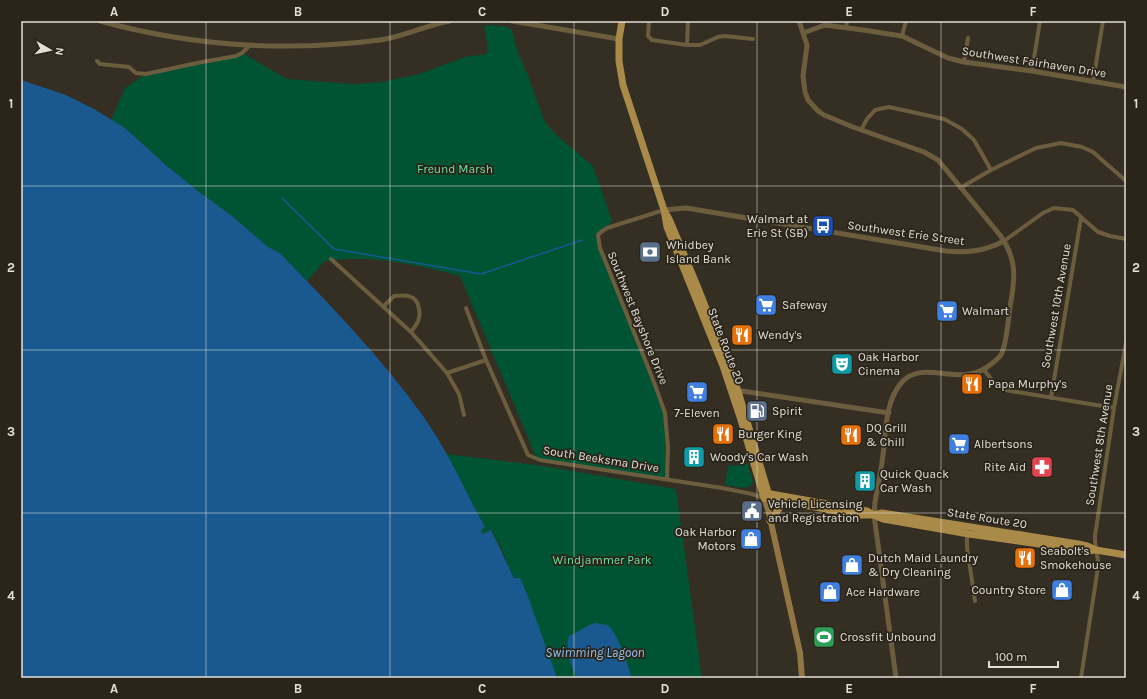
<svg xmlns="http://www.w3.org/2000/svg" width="1147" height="699" font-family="Karla,sans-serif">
<rect width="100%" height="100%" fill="#342e23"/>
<!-- green -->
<path fill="#005434" d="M490,25L508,27L512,31L517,50L529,78L544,120L554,133L593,166L612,220L607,228L601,232L598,242L665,413L667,429V479L537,459L460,276C413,264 374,255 325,261L307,281L280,253L268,247L232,216L198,191L167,166L125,128L111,120L125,88L146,74L242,53L287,79L353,84L382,82L419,74L465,57L486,54L488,49L484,26Z
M446,454L544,466L676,489L702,678H557L500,546L491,530L482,534L481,530L485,527Z
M748,464L753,482C748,492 735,486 725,485L728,466Z"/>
<!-- water -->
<path fill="#195990" d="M21,80L66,95L94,109L125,128L167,166L198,191L232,216L268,247L280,253C330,305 381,357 423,416C448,451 465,491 485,527L481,530L482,534L491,530L514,578H520L527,594L557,678H21Z
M596,623C600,624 605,624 609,626C618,634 628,666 632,678H577C570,664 565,652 569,636C578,633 587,624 596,623Z"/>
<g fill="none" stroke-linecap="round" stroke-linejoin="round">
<!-- stream -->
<path stroke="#195990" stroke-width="1.5" d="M282,198L334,249L481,274L582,240"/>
<!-- minor -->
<path stroke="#6d5d3f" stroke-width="4" d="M649,21L648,36L652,40L687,45H700L718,37L725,36L753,39
M846,27L847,21
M902,36L906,21
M687,45L688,21
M97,61L100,64L129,67L136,73L146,74L197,63L236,56L242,53L249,46
M964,62L968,38
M1032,71L1040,21
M1093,82L1103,21
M861,130L867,119L875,110L889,107L944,119L962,129L974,140L991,170
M960,188L991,170L1036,148L1061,143L1082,147L1093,152L1126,181
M664,210L607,228L601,232L598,235L600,248L654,382L665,413L668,447L667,479
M1004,241L1043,213L1054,208L1073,210L1098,232L1110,236L1126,239
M331,259L411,332L447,373L459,394L464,415
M384,306L394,296C406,295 417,294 419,309C421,319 417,324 411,332
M466,308L486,360L528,455L540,460L722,488L752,494L764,498
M984,370L996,385L1005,390L1114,408
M447,373L486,360
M1051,398L1081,218
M969,533L967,538V547L975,601
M1081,678L1097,574L1098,561L1095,541V536L1114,408L1126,343"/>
<!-- tertiary -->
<path stroke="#6d5d3f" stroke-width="5" d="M100,21C191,46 287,52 380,40C404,37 426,25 450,21
M512,21L619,39
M799,21L807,45L803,76L805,92L808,100L818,111L824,115L853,127L924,152L938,160L1000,235C1018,260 1015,279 1010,307C1008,321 1007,343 1001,355C998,359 994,362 990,365C961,389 924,358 902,382C885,401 886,431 883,455C881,471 878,487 875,502L874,515L896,678
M803,33L825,25L863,30L902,36L948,58L964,62L1032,71L1126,87
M664,210L686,208L946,251C968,253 985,251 1004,241
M735,390L889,413"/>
<!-- secondary -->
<path stroke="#907645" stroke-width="6" d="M764,498L768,509L800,653L802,678"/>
<!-- primary -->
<path stroke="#aa8a48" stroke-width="7" d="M622,21L619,39V61L623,85L664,210L670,221L698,288L738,391L770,499
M664,210L667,227L723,366L741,420L764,498L859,515H874L883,519L969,534L1087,551L1096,550L1126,555
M765,493L867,511L874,515L882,513L908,517L1078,544L1087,546L1096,550
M770,521L781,506L788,503"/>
</g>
<!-- grid -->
<path fill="none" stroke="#e3dfd8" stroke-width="1" stroke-opacity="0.55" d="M206,21V678M390,21V678M574,21V678M757,21V678M941,21V678M21,186H1126M21,350H1126M21,513H1126"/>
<!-- icons -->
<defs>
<g id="bus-square" transform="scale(1.15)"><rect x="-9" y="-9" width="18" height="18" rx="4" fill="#1a4fb4" stroke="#2a2419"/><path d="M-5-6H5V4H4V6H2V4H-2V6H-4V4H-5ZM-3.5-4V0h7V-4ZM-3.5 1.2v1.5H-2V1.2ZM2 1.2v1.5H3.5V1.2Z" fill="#fff"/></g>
<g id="bank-square" transform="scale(1.15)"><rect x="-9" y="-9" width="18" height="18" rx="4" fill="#5c6f8a" stroke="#2a2419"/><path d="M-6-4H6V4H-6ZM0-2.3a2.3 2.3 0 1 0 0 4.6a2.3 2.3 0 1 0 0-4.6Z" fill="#fff"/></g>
<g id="supermarket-square" transform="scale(1.15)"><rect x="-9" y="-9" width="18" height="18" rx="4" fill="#3f7fe0" stroke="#2a2419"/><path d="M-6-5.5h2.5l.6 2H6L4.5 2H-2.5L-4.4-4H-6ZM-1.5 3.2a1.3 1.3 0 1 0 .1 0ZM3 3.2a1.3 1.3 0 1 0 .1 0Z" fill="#fff"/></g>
<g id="restaurant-square" transform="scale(1.15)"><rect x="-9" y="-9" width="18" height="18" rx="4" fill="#e8710a" stroke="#2a2419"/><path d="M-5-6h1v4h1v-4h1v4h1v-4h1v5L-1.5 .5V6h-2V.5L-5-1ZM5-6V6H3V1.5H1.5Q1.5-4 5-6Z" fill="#fff"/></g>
<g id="theatre-square" transform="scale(1.15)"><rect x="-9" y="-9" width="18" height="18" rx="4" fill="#0f9aa8" stroke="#2a2419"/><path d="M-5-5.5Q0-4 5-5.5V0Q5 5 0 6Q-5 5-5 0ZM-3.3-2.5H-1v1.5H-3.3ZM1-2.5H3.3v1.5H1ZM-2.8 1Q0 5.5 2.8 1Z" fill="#fff"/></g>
<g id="fuel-square" transform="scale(1.15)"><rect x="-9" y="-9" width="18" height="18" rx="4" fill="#5c6f8a" stroke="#2a2419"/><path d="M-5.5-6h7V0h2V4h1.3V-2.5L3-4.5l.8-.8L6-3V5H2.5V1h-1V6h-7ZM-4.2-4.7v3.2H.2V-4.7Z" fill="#fff"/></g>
<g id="building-square" transform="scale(1.15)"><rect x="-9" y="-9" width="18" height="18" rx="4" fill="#0f9aa8" stroke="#2a2419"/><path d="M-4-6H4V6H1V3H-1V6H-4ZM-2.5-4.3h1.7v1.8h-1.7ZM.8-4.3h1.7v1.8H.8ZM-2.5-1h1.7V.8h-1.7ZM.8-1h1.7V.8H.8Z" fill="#fff"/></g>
<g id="pharmacy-square" transform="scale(1.15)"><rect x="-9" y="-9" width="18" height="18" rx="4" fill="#e0444e" stroke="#2a2419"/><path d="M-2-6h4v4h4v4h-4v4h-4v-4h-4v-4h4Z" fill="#fff"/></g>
<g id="civic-square" transform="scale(1.15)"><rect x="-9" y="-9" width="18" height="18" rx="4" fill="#5c6f8a" stroke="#2a2419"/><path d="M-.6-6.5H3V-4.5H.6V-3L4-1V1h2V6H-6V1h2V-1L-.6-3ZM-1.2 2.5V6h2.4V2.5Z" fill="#fff"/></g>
<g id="shop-square" transform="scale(1.15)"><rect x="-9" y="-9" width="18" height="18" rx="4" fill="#3f7fe0" stroke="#2a2419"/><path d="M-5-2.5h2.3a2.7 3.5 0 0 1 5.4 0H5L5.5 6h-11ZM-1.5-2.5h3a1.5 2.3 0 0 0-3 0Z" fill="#fff"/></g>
<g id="stadium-square" transform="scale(1.15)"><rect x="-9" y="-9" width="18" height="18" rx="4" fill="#2e9e5b" stroke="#2a2419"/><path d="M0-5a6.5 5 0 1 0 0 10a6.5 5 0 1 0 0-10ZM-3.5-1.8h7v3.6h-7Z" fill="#fff"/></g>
</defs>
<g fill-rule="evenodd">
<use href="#bus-square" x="823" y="226"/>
<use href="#bank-square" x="650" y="252"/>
<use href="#supermarket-square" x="766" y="305"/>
<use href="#supermarket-square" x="947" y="311"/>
<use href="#restaurant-square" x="742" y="335"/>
<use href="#theatre-square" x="842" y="364"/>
<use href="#restaurant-square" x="972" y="384"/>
<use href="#supermarket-square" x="697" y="392"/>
<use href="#fuel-square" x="757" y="411"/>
<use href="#restaurant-square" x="723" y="434"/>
<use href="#restaurant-square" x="851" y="435"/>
<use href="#supermarket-square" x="959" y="444"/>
<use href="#building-square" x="694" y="457"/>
<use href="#pharmacy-square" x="1042" y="467"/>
<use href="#building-square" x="865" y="481"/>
<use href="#civic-square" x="752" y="511"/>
<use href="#shop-square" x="751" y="539"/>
<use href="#restaurant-square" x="1025" y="558"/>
<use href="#shop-square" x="852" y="565"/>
<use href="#shop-square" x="1062" y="590"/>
<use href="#shop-square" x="830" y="592"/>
<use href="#stadium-square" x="824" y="637"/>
</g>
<g text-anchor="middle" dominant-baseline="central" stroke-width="3.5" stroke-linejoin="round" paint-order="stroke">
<!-- street labels -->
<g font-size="12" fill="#e3dfd8" stroke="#2a2419">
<text transform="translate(1034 62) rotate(9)">Southwest Fairhaven Drive</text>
<text transform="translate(906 233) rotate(8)">Southwest Erie Street</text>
<text transform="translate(1056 306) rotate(-80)">Southwest 10th Avenue</text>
<text transform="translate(638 318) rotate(68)">Southwest Bayshore Drive</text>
<text transform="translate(726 346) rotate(69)">State Route 20</text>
<text transform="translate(1099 445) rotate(-81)">Southwest 8th Avenue</text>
<text transform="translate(601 459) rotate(9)">South Beeksma Drive</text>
<text transform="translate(987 518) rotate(9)">State Route 20</text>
</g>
<!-- park labels -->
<g font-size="12" fill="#6be2a5" stroke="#2a2419">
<text x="455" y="169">Freund Marsh</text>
<text x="602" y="560">Windjammer Park</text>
</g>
<!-- poi labels -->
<g font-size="12" fill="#e3dfd8" stroke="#2a2419" text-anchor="start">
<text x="808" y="219" text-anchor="end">Walmart at<tspan x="808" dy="14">Erie St (SB)</tspan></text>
<text x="666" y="245">Whidbey<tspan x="666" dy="14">Island Bank</tspan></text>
<text x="782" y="305">Safeway</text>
<text x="962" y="311">Walmart</text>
<text x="758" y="335">Wendy's</text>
<text x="858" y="357">Oak Harbor<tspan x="858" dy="14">Cinema</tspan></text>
<text x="988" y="384">Papa Murphy's</text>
<text x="772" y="411">Spirit</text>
<text x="697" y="413" text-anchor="middle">7-Eleven</text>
<text x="866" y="428">DQ Grill<tspan x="866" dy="14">&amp; Chill</tspan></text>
<text x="738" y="434">Burger King</text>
<text x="974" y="444">Albertsons</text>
<text x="710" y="457">Woody's Car Wash</text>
<text x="1026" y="467" text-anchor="end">Rite Aid</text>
<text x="880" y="474">Quick Quack<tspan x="880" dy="14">Car Wash</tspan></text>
<text x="768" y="504">Vehicle Licensing<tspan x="768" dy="14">and Registration</tspan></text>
<text x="736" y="532" text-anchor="end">Oak Harbor<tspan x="736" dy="14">Motors</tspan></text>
<text x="1040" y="551">Seabolt's<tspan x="1040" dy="14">Smokehouse</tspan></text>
<text x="868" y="558">Dutch Maid Laundry<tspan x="868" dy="14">&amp; Dry Cleaning</tspan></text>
<text x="1046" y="590" text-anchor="end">Country Store</text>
<text x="846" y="592">Ace Hardware</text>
<text x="840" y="637">Crossfit Unbound</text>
</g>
<!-- water labels -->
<g font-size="13" font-style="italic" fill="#96c5f5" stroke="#2a2419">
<text x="595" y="652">Swimming Lagoon</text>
</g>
</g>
<!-- border -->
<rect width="1147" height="699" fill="none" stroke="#2a2419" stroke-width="44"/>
<!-- north arrow -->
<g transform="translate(50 50) rotate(99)" stroke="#2a2419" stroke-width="3" paint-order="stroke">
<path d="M0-3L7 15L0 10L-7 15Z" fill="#e3dfd8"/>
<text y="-6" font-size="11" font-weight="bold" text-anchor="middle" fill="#e3dfd8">N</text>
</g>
<!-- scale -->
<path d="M989 661v6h69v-6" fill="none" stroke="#e3dfd8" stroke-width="2"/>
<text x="995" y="661" font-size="12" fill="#e3dfd8" stroke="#2a2419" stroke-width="3" paint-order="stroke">100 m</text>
<rect x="22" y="22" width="1103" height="655" fill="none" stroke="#e3dfd8" stroke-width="1.5"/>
<g font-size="13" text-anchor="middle" font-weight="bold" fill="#e3dfd8">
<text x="114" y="16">A</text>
<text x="298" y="16">B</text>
<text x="482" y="16">C</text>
<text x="665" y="16">D</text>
<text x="849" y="16">E</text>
<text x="1033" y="16">F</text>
<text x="11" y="108">1</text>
<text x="1136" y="108">1</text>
<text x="11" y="272">2</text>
<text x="1136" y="272">2</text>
<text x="11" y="436">3</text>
<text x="1136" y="436">3</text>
<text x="11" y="600">4</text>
<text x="1136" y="600">4</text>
<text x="114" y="693">A</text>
<text x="298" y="693">B</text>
<text x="482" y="693">C</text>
<text x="665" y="693">D</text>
<text x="849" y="693">E</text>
<text x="1033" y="693">F</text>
</g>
</svg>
